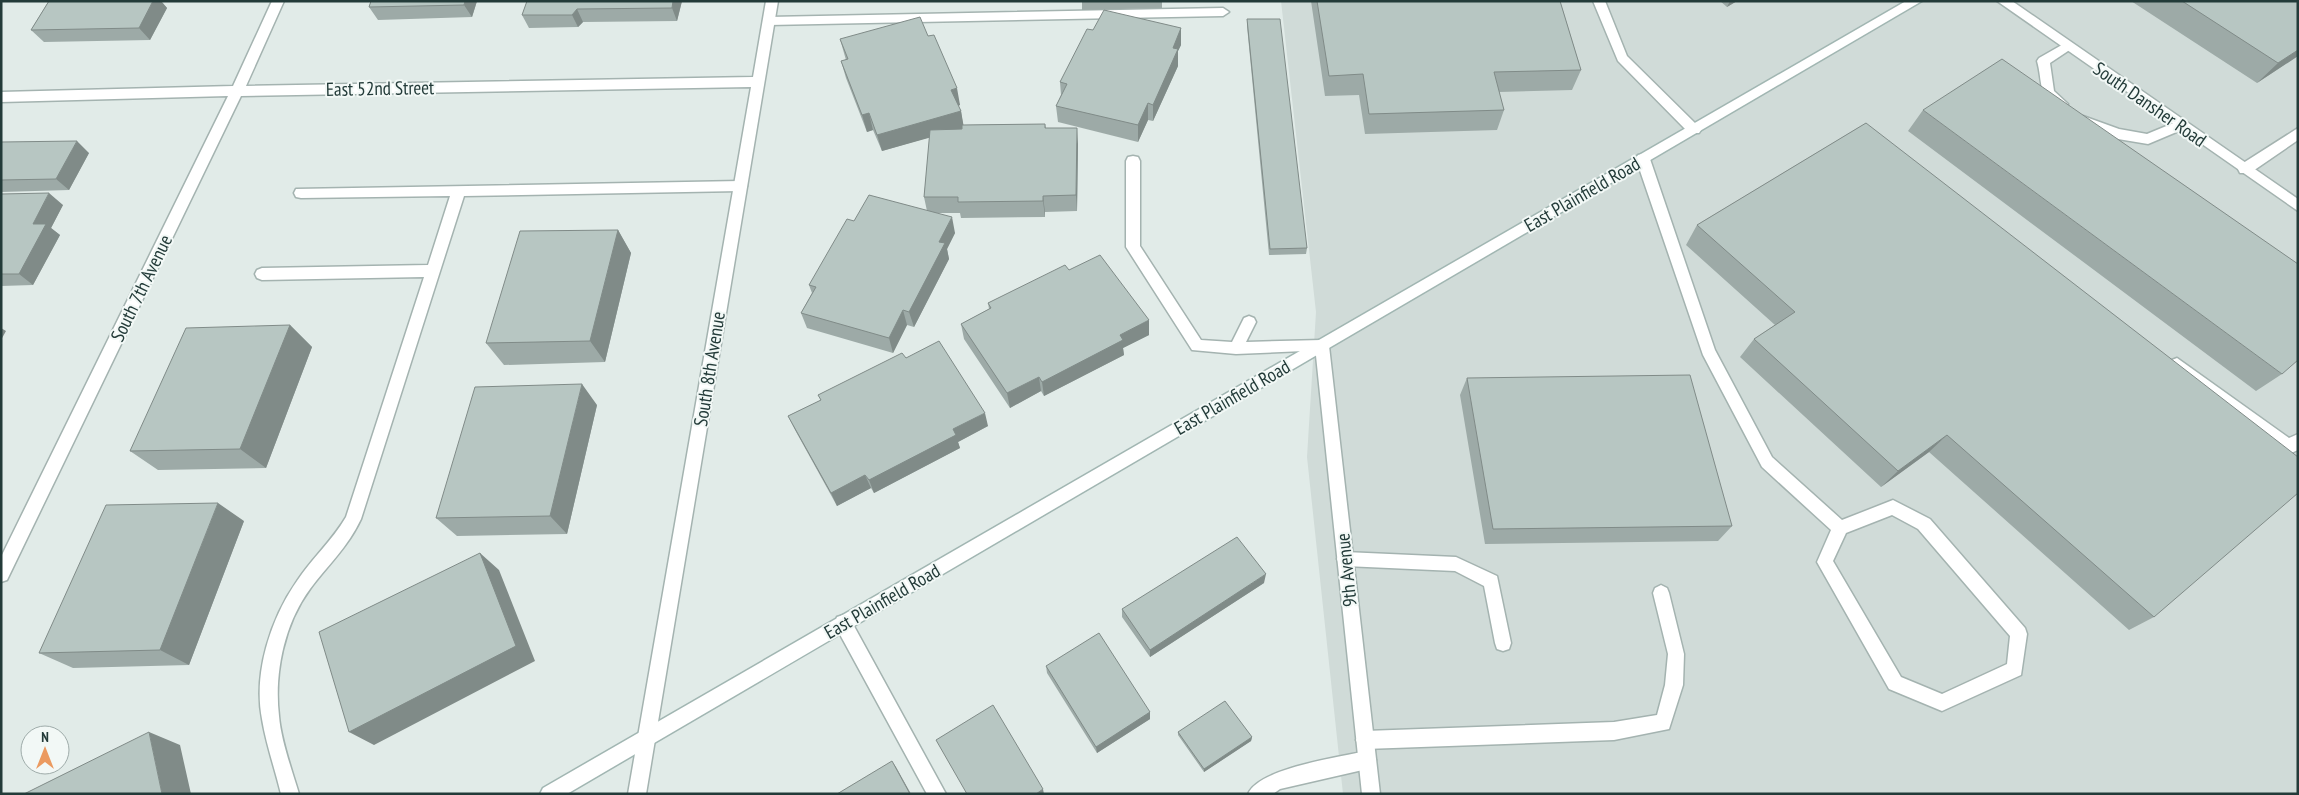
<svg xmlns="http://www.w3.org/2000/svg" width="2299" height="795" font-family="'PT Sans Narrow',sans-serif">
<rect width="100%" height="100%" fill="#e1ebe8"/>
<!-- built -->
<path fill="#d0dbd8" d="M1281,1H2298V794H1343L1307,457L1316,312Z"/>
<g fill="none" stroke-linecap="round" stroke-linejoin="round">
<!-- service casing -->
<g stroke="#a4b3b0" stroke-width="3">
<path id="service" d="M1593,1H1605L1627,56L1699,127L1701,130L1699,133H1689L1618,61Z
M1223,8L1229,12L1223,16L769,25L763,21L769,17Z
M2067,42L2073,46L2071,49L2050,63L2054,91L2068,104L2062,109C2037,101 2043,81 2037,61L2039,58Z
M2083,116L2119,129L2147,134L2181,120L2186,122L2188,125L2186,128L2148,144L2118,139L2078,124L2076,121L2078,118Z
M2298,128V140L2250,173H2240L2238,169L2240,165Z
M1643,154L1648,155L1650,159L1715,350L1772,457L1842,520L1893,500L1930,519L2025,628L2027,634L2021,675L1942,711L1889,689L1817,562L1831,530L1762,467L1703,355L1636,159L1638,155ZM1892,515L1918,529L2010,636L2007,664L1942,694L1901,677L1833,561L1846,533Z
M1133,156L1138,157L1140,161V246L1201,340L1232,342L1244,318L1249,316L1254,318L1256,322L1246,342L1322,340L1327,342L1329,346L1327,350L1236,354L1192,350L1126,247V161L1128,157Z
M740,181L745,182L747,186L745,190L740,191L464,196L361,519C348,547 327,566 310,589C284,624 274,674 279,716C281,741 292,770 299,794H281C275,769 266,744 262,719C253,673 271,618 297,581C312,558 332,541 346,517L424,277L262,280L257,278L255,274L257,270L262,268L428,265L450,196L301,198L296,197L294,193L296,189Z
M2177,358L2289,438L2298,434V450L2289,454L2284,452L2172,368L2170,364L2172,360Z
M1345,552L1456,557L1497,576L1511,643L1509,649L1503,651L1497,649L1495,643L1484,586L1455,571L1345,566L1339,564L1337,559L1339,554Z
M1661,585L1667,588L1669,593L1684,654L1683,685L1669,729L1614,740L1365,749L1359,746L1356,740L1359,734L1365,731L1614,722L1657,715L1665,685L1668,654L1653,593L1655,588Z
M843,615L849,617L946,794H927L837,629L835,623L837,617Z
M1367,751L1373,754L1376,760L1373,766L1367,769L1280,789L1273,794H1248C1259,768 1340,757 1367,751Z"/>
</g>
<!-- minor casing -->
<g stroke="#a4b3b0" stroke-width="3">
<path id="minor" d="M272,1H284L246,86L753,77L766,1H778L646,794H628L751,87L241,96L7,580L1,582V557L228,96L1,102V92L233,86Z
M1997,1H2012L2298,199V211Z
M1322,340L1327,342L1329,346L1380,794H1362L1315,346L1317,342Z"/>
</g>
<!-- secondary casing -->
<g stroke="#a1b6b2" stroke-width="3">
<path id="secondary" d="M1906,1H1922L567,794H540L543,788Z"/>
</g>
<!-- service -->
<use href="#service" fill="#fff" fill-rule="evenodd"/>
<!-- minor -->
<use href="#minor" fill="#fff" fill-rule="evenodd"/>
<!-- secondary -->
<use href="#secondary" fill="#fff" fill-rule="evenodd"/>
</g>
<!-- wall -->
<path fill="#9daaa7" d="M34,1H161L167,8L150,40L44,42L31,30L48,2H35Z
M371,1H477L472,17L378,20L369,7Z
M527,1H682L677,21L583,22L578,27L529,28L522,15Z
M1082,1H1162V8L1082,10Z
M1311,1H1560L1581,70L1572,90L1499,92L1504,110L1497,130L1365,134L1359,95L1325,96Z
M1720,1H1737L1727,7Z
M2131,1H2298V56L2257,83Z
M1247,19L1307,248L1306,254L1269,255L1247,26Z
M1181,28V45L1178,51V66L1153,121L1148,120L1138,142L1058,122L1056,106L1061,95L1060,82L1093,30Z
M928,36L960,105L958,106L961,111L963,125L1045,124L1046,128L1078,144L1077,211L1045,212V217L961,218L960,213H936L955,233L947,249L949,259L914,327L907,325L893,353L807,328L801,313L812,293L809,285L854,221L927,211L924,197L930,137L882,151L873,130L867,132L846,78L841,61L846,60L840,39Z
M1923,110L2282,374L2256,391L1908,131Z
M1866,123L2154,617L2129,630L1929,452L1881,487L1740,357L1754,339L1775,325L1686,245L1697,225Z
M1,142L89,153L69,190L1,192Z
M1,194L63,205L51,228L60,235L33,285L1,286Z
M618,230L631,253L605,362L504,365L486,343Z
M1069,270L1149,335L1123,348L1124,355L1044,396L1041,391L1010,408L964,339L961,324L989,309L988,303Z
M290,325L312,347L266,468L158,470L130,451Z
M906,358L988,426L958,442L960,448L874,493L871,488L837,506L795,430L788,416L821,400L818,395Z
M1467,378L1732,526L1718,541L1485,544L1460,395Z
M597,405L567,534L457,536L436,518Z
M244,521L189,665L73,668L39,653Z
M1264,583L1150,657L1122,617V609Z
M1046,666L1150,712V719L1097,753L1047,673Z
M1178,732L1252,737L1251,741L1204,772L1178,735Z"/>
<!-- shaded-wall -->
<path fill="#808b88" d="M153,1H161L167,8L150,40L139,28Z
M465,1H477L472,17L464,5Z
M673,1H682L677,21L672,8Z
M1730,1H1737L1727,7Z
M577,9L583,22L578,27L572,15Z
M1181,28V45L1178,51V66L1153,121V105L1173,48Z
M2298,50V56L2257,83L2278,63Z
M957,88L960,105L955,107L951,90Z
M1148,103V120L1138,142V125Z
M961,111L964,128L882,151L877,135Z
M869,113L873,130L867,132L862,115Z
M1077,128L1078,144L1077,211L1076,195Z
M77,141L89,153L69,190L56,179Z
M49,193L63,205L51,228L60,235L33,285L19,274L33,224Z
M1043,196L1045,212V217L1043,201Z
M952,217L955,233L947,249L949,259L914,327L909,312L939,242Z
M618,230L631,253L605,362L590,341Z
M903,310L907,325L893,353L889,338Z
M1149,320V335L1123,348L1124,355L1044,396L1042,382L1120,335Z
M290,325L312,347L266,468L240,449Z
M1,328L6,331L1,340Z
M1039,377L1041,391L1010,408L1007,393Z
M582,384L597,405L567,534L550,516Z
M985,413L988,426L958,442L960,448L874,493L869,480L953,429Z
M1947,435L1929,452L1881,487L1898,471Z
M865,475L871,488L837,506L831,493Z
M218,503L244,521L189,665L160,650Z
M480,553L499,570L535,661L374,745L349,732Z
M1266,574L1264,583L1150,657V650Z
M1150,712V719L1097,753L1096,747Z
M149,732L180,745L191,794H162Z
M1252,737L1251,741L1204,772V769Z
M892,761L896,767L911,794H910Z
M1043,789L1044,794H1036Z"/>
<!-- building -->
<path fill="#b7c6c2" stroke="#808b88" d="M49,1H153L139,28L31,30Z
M371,1H465L464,5L369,7Z
M527,1H673L672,8L577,9L572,15H522Z
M1317,1H1560L1581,70L1494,72L1504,110L1369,114L1363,74L1329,76Z
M2182,1H2298V50L2278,63Z
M1104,10L1181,28L1173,48L1178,49L1153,105L1148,103L1138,125L1056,106L1067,84L1060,82L1087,29L1093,30Z
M920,17L928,36L934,35L957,88L951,90L961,111L877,135L869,113L862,115L841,61L848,59L840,39Z
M1247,19H1280L1307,248L1270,249Z
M2002,59L2298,264V360L2282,374L1923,110Z
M1866,123L2298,457V493L2154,617L1947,435L1898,471L1754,339L1795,312L1697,225Z
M1045,124V128H1077L1076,195L1043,196V201L958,202V197H924L930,130L962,129V125Z
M77,141L56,179L1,180V142Z
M49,193L33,224H46L19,274H1V194Z
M869,195L952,217L939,242L945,243L909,312L903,310L889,338L801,313L816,287L809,285L847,219L854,221Z
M618,230L590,341L486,343L520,231Z
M1100,255L1149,320L1120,335L1123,340L1042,382L1039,377L1007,393L961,324L991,308L988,303L1065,265L1069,270Z
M290,325L240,449L130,451L186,328Z
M939,341L985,413L953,429L956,435L869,480L865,475L831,493L788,416L821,400L818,395L902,353L906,358Z
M1690,375L1732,526L1493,529L1467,378Z
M582,384L550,516L436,518L475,387Z
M218,503L160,650L39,653L106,505Z
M1237,537L1266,574L1150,650L1122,609Z
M480,553L516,646L349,732L319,632Z
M1099,633L1150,712L1096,747L1046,666Z
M1225,701L1252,737L1204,769L1178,732Z
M993,705L1043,789L1036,794H967L936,740Z
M149,732L162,794H24Z
M892,761L910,794H837Z"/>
<g text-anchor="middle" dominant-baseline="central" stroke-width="4" stroke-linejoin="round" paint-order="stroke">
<!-- street labels -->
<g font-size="19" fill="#233b39" stroke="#f2f8f6">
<text transform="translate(380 88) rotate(-1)">East 52nd Street</text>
<text transform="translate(2150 104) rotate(35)">South Dansher Road</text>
<text transform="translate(1582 194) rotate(-30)">East Plainfield Road</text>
<text transform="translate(141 288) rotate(-64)">South 7th Avenue</text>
<text transform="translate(709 369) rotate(-81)">South 8th Avenue</text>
<text transform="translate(1232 397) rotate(-30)">East Plainfield Road</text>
<text transform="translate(1346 570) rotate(-96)">9th Avenue</text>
<text transform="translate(882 601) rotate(-30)">East Plainfield Road</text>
</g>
</g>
<!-- border -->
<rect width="2299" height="795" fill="none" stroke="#233b39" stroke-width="5"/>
<!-- north arrow -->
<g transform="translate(45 750)"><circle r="24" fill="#f2f8f6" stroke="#9facaa"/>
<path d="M0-4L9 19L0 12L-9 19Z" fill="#eb9a60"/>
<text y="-8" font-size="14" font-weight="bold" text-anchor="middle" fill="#233b39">N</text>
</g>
</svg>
